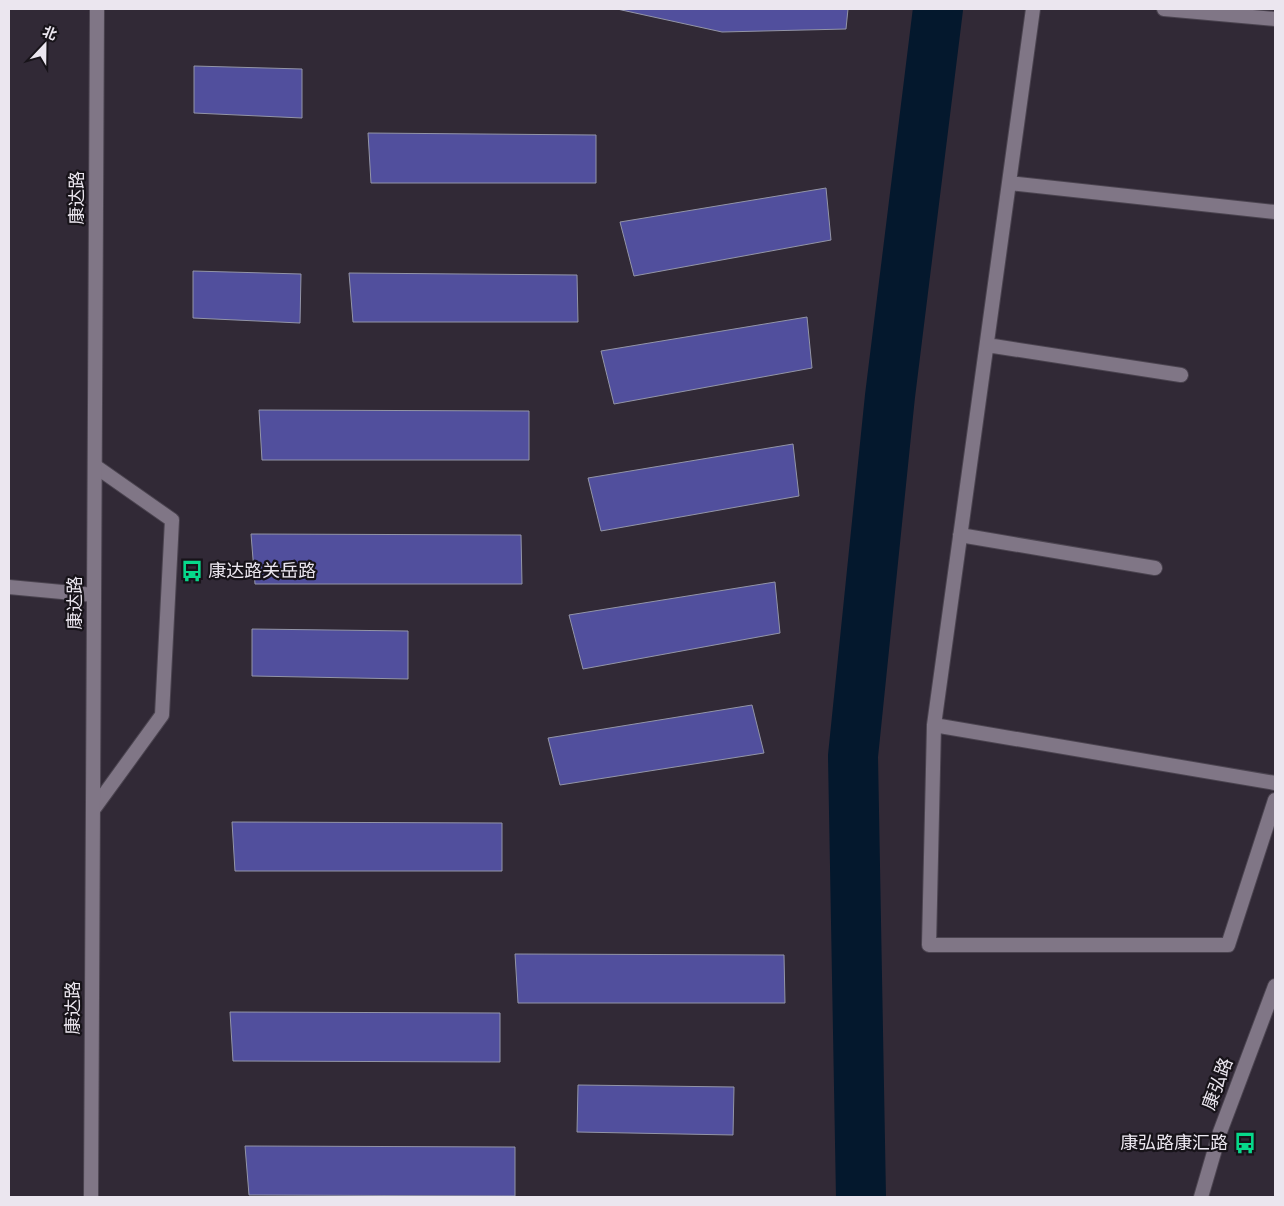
<svg xmlns="http://www.w3.org/2000/svg" width="1284" height="1206" font-family="'Source Sans 3','Noto Sans SC',sans-serif">
<rect width="100%" height="100%" fill="#312936"/>
<g fill="none" stroke-linecap="round" stroke-linejoin="round">
<!-- river -->
<path stroke="#04182d" stroke-width="50" d="M861,1197L853,756L890,396L938,9"/>
</g>
<!-- building -->
<path fill="#514f9d" stroke="#9395a7" d="M617,9H848L846,29L722,32Z
M194,66L302,69V118L194,113Z
M368,133L596,135V183H371Z
M826,188L831,240L634,276L620,222Z
M193,271L301,274L300,323L193,318Z
M349,273L577,275L578,322H353Z
M807,317L812,368L614,404L601,351Z
M259,410L529,411V460H262Z
M793,444L799,496L601,531L588,478Z
M251,534L521,535L522,584H255Z
M775,582L780,633L583,669L569,615Z
M252,629L408,631V679L252,676Z
M752,705L764,753L560,785L548,738Z
M232,822L502,823V871H235Z
M515,954L784,955L785,1003H518Z
M230,1012L500,1013V1062L233,1061Z
M578,1085L734,1087L733,1135L577,1132Z
M245,1146L515,1147V1196L249,1195Z"/>
<g fill="none" stroke-linecap="round" stroke-linejoin="round">
<!-- service casing -->
<g stroke="#4b4450" stroke-width="16">
<path id="service" d="M93,810L162,715L172,520L95,466"/>
</g>
<!-- minor casing -->
<g stroke="#4b4450" stroke-width="16">
<path id="minor" d="M1033,9L934,725L1275,783
M1164,9L1275,19
M1009,183L1275,212
M987,345L1181,375
M960,535L1155,568
M9,587L94,595
M934,725L929,945H1228L1275,800
M1201,1197L1220,1132L1275,986"/>
</g>
<!-- tertiary casing -->
<g stroke="#4b4450" stroke-width="16">
<path id="tertiary" d="M91,1197L97,9"/>
</g>
<!-- service -->
<use href="#service" stroke="#807686" stroke-width="14"/>
<!-- minor -->
<use href="#minor" stroke="#807686" stroke-width="14"/>
<!-- tertiary -->
<use href="#tertiary" stroke="#807686" stroke-width="14"/>
</g>
<!-- icons -->
<defs>
<g id="bus-bare" transform="scale(1.725)"><path d="M-5-6H5V4H4V6H2V4H-2V6H-4V4H-5ZM-3.5-4V0h7V-4ZM-3.5 1.2v1.5H-2V1.2ZM2 1.2v1.5H3.5V1.2Z" fill="#07d98b" stroke="#171319" stroke-width="2.5" paint-order="stroke"/></g>
</defs>
<g fill-rule="evenodd">
<use href="#bus-bare" x="192" y="571"/>
<use href="#bus-bare" x="1245" y="1143"/>
</g>
<g text-anchor="middle" dominant-baseline="central" stroke-width="4.5" stroke-linejoin="round" paint-order="stroke">
<!-- street labels -->
<g font-size="18" fill="#ebe6ef" stroke="#171319">
<text transform="translate(77 198) rotate(-90)">康达路</text>
<text transform="translate(75 603) rotate(-90)">康达路</text>
<text transform="translate(73 1008) rotate(-90)">康达路</text>
<text transform="translate(1218 1084) rotate(-69)">康弘路</text>
</g>
<!-- poi labels -->
<g font-size="18" fill="#ebe6ef" stroke="#171319" text-anchor="start">
<text x="208" y="571">康达路关岳路</text>
<text x="1228" y="1143" text-anchor="end">康弘路康汇路</text>
</g>
</g>
<!-- border -->
<rect width="1284" height="1206" fill="none" stroke="#ebe6ef" stroke-width="20"/>
<!-- north arrow -->
<g transform="translate(45 45) rotate(22)" stroke="#171319" stroke-width="4" paint-order="stroke">
<path d="M0-4L9 19L0 12L-9 19Z" fill="#ebe6ef"/>
<text y="-8" font-size="14" font-weight="bold" text-anchor="middle" fill="#ebe6ef">北</text>
</g>
</svg>
